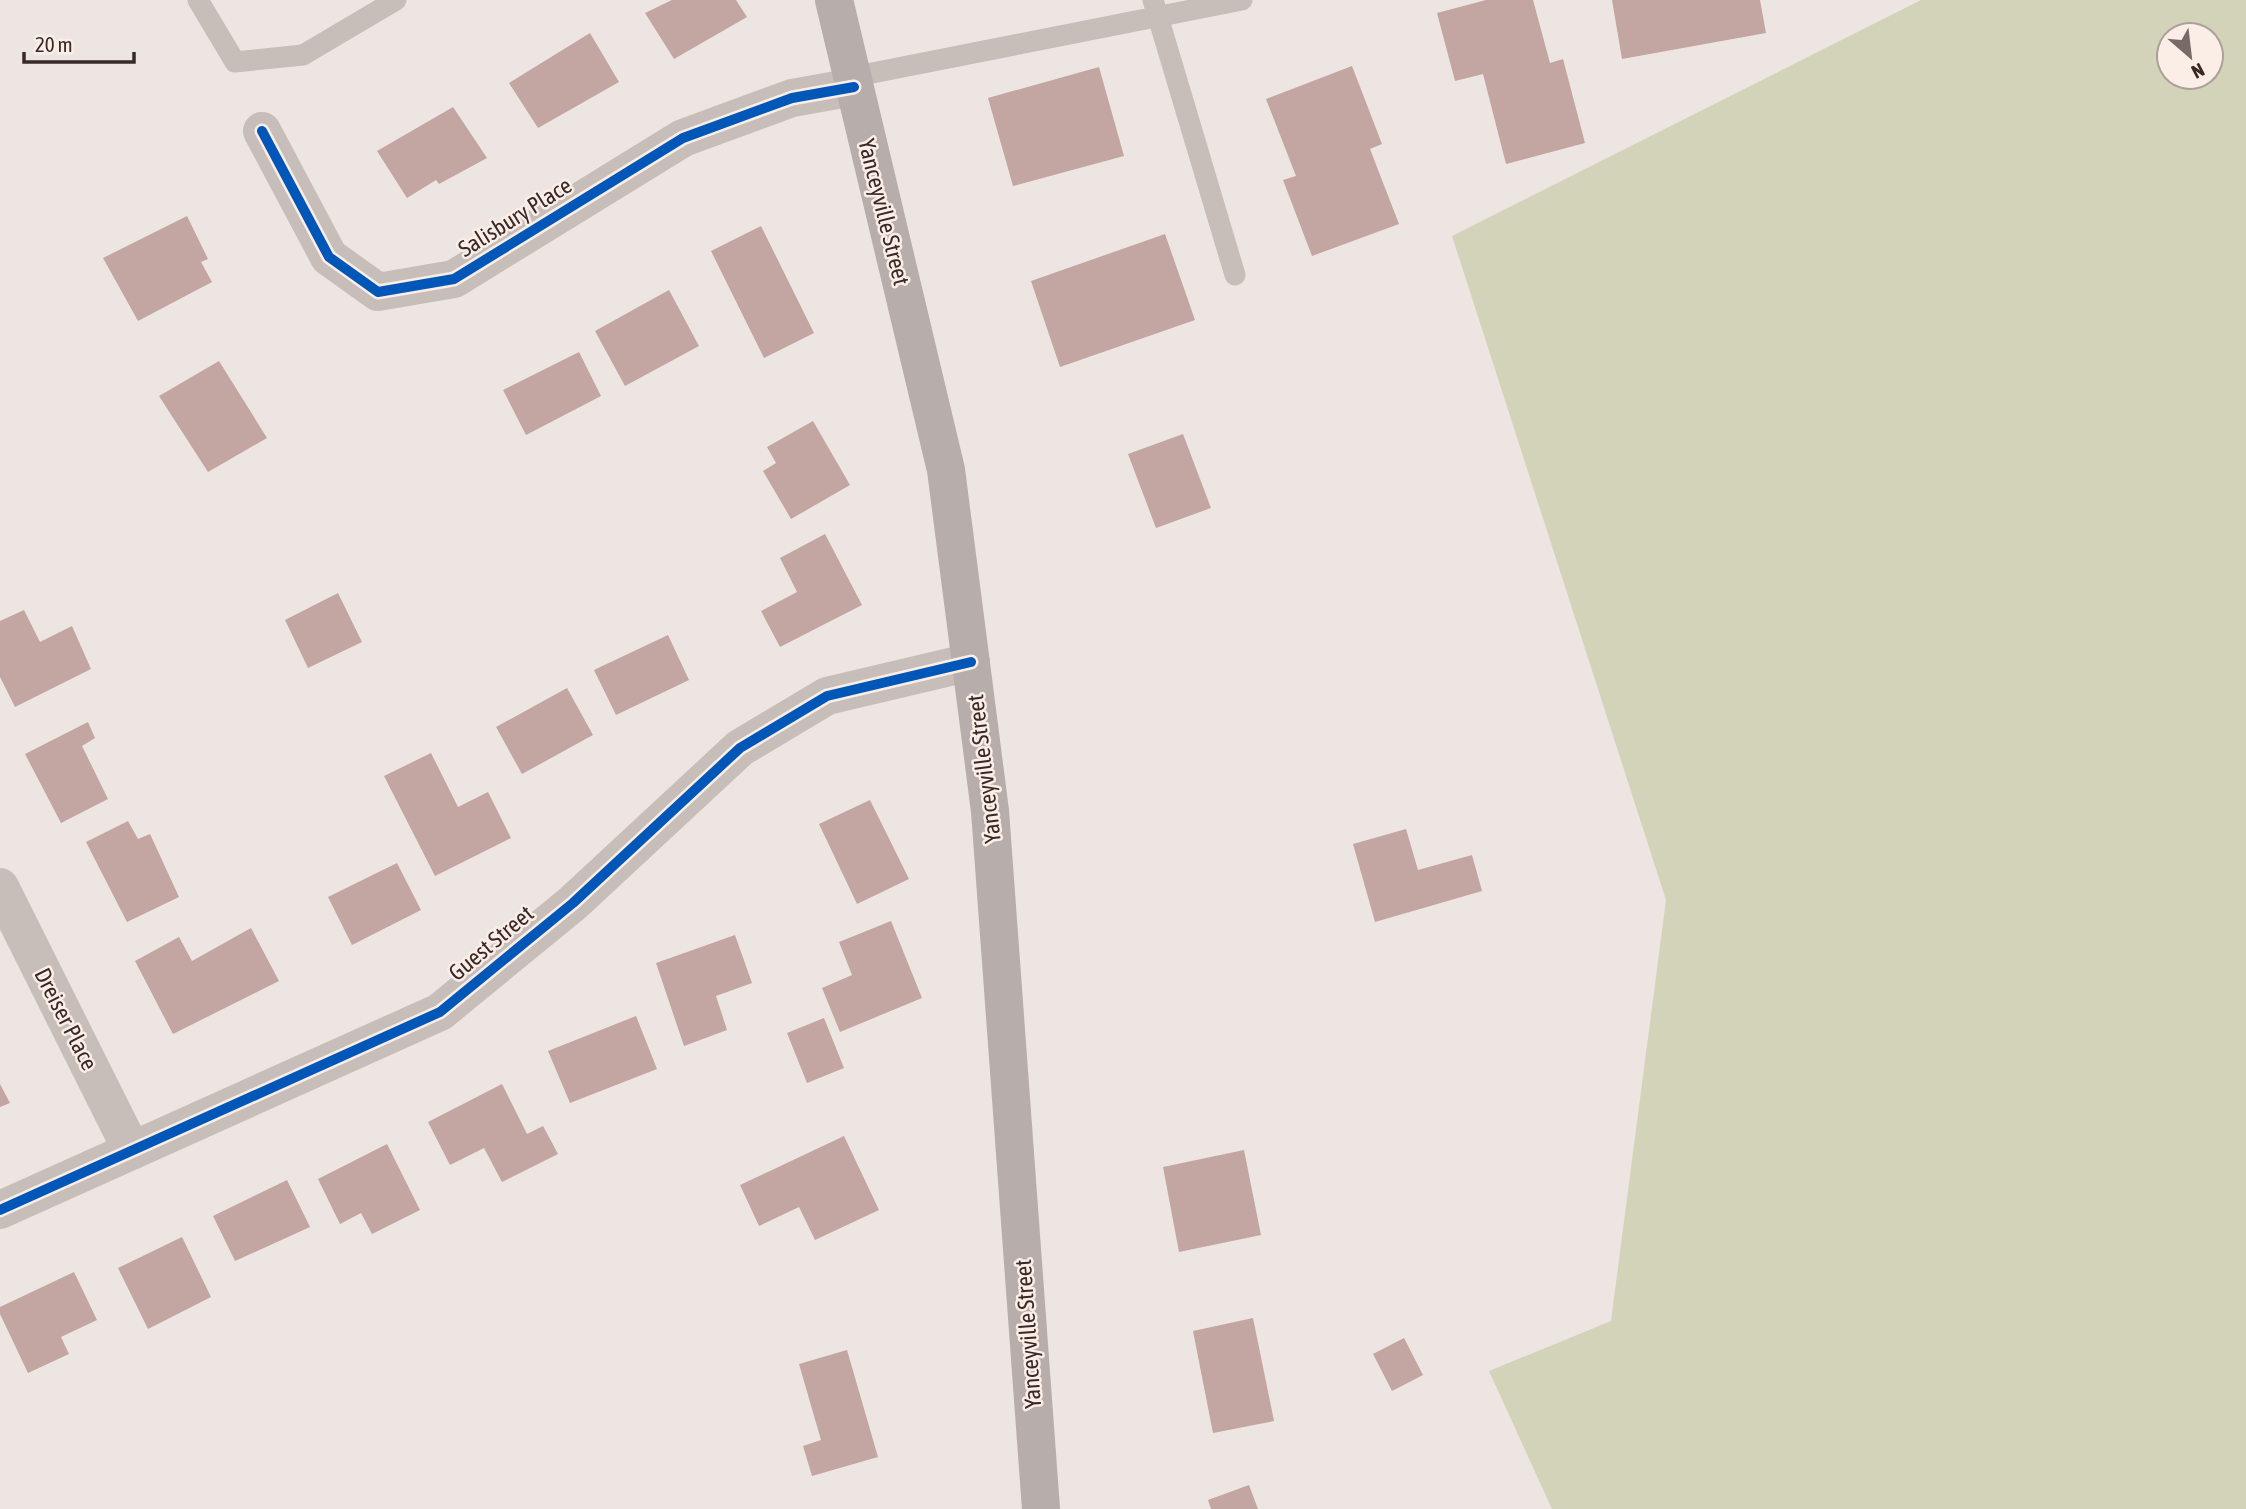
<svg xmlns="http://www.w3.org/2000/svg" width="2246" height="1509" font-family="'Asap Condensed',sans-serif">
<rect width="100%" height="100%" fill="#ede5e1"/>
<!-- green -->
<path fill="#d3d3ba" fill-rule="evenodd" d="M1921,0H2246V1509H1552L1489,1371L1611,1321L1666,900L1452,236ZM2169,35H2211V77H2169Z"/>
<!-- building -->
<path fill="#c3a5a1" d="M672,0H736L747,17L674,59L645,13Z
M1486,0H1533L1550,63L1563,59L1585,143L1506,164L1483,74L1455,81L1437,13Z
M1612,0H1760L1766,33L1622,59Z
M590,33L619,82L538,128L509,83Z
M1352,66L1382,144L1370,149L1399,224L1312,256L1283,180L1296,176L1266,99Z
M1099,67L1124,156L1013,186L988,98Z
M453,107L487,158L439,184L436,180L407,198L377,151Z
M187,216L208,259L201,262L212,282L138,321L103,258Z
M761,226L814,333L764,358L711,251Z
M1165,234L1195,320L1060,367L1031,281Z
M669,290L699,346L625,386L595,331Z
M579,352L601,396L526,435L503,390Z
M219,361L267,438L208,472L159,396Z
M813,421L850,485L791,519L763,471L776,463L767,447Z
M1183,434L1211,508L1156,528L1128,454Z
M825,534L862,605L780,647L761,611L797,592L780,558Z
M338,593L362,642L308,668L285,620Z
M24,610L40,642L72,626L91,669L15,707L0,677V621Z
M668,635L689,680L616,715L594,670Z
M567,688L593,735L522,774L496,727Z
M88,722L95,738L82,746L108,799L61,823L25,754Z
M431,753L458,807L488,792L511,838L435,876L384,776Z
M870,800L909,879L857,904L819,824Z
M128,821L138,839L150,834L179,897L127,922L86,842Z
M1406,829L1418,870L1472,855L1482,891L1375,922L1353,844Z
M397,863L421,910L352,945L328,897Z
M891,921L922,998L840,1032L822,988L852,975L839,942Z
M251,928L279,981L173,1034L135,961L179,937L192,961Z
M735,935L752,983L716,996L727,1030L684,1046L656,963Z
M636,1016L657,1069L570,1103L548,1051Z
M824,1018L844,1068L807,1083L787,1033Z
M0,1084L10,1103L0,1107Z
M502,1084L527,1134L543,1126L558,1154L502,1182L484,1148L450,1165L428,1122Z
M844,1136L879,1210L815,1240L799,1207L759,1226L740,1185Z
M387,1144L420,1210L372,1234L361,1213L340,1224L318,1179Z
M1244,1150L1261,1235L1179,1252L1163,1167Z
M287,1180L310,1227L235,1261L213,1216Z
M182,1237L211,1297L148,1329L118,1268Z
M74,1272L97,1320L61,1337L69,1354L28,1373L0,1314V1307Z
M1253,1318L1274,1421L1213,1433L1193,1331Z
M1404,1338L1423,1375L1392,1391L1373,1354Z
M847,1350L878,1457L812,1476L803,1446L821,1440L799,1364Z
M1249,1485L1258,1509H1211L1208,1500Z"/>
<g fill="none" stroke-linecap="round" stroke-linejoin="round">
<!-- service -->
<path stroke="#c7bdb9" stroke-width="21" d="M198,0L235,62L303,55L396,0
M1153,0L1235,275
M852,77L1242,0"/>
<!-- minor -->
<path stroke="#c7bdb9" stroke-width="38" d="M262,131L329,257L378,292L454,279L683,138L792,98L854,87
M0,887L132,1151
M0,1210L440,1012L573,903L740,748L827,696L971,662"/>
<!-- secondary -->
<path stroke="#b7adaa" stroke-width="38" d="M834,0L946,470L990,811L1041,1509"/>
<!-- cycleway casing -->
<g stroke="#fbeee7" stroke-width="15">
<path id="cycleway" d="M262,131L329,257L378,292L454,279L683,138L792,98L854,87
M0,1210L440,1012L573,903L740,748L827,696L971,662"/>
</g>
<!-- cycleway -->
<use href="#cycleway" stroke="#0057b8" stroke-width="10"/>
</g>
<g text-anchor="middle" dominant-baseline="central" stroke-width="5" stroke-linejoin="round" paint-order="stroke">
<!-- street labels -->
<g font-size="23" fill="#382927" stroke="#fbeee7">
<text transform="translate(884 212) rotate(76)">Yanceyville Street</text>
<text transform="translate(515 217) rotate(-32)">Salisbury Place</text>
<text transform="translate(984 769) rotate(-97)">Yanceyville Street</text>
<text transform="translate(491 943) rotate(-40)">Guest Street</text>
<text transform="translate(66 1019) rotate(63)">Dreiser Place</text>
<text transform="translate(1028 1334) rotate(-94)">Yanceyville Street</text>
</g>
</g>
<!-- north arrow -->
<g transform="translate(2190 56) rotate(152)"><circle r="33" fill="#fbeee7" stroke="#ad9f9a" stroke-width="2"/>
<path d="M0-5L12 26L0 18L-12 26Z" fill="#776b68"/>
<text y="-10" font-size="19" font-weight="bold" text-anchor="middle" fill="#382927">N</text>
</g>
<!-- scale -->
<path d="M24 52v10h110v-10" fill="none" stroke="#382927" stroke-width="3.5"/>
<text x="35" y="52" font-size="21" fill="#382927" stroke="#fbeee7" stroke-width="5" paint-order="stroke">20 m</text>
</svg>
